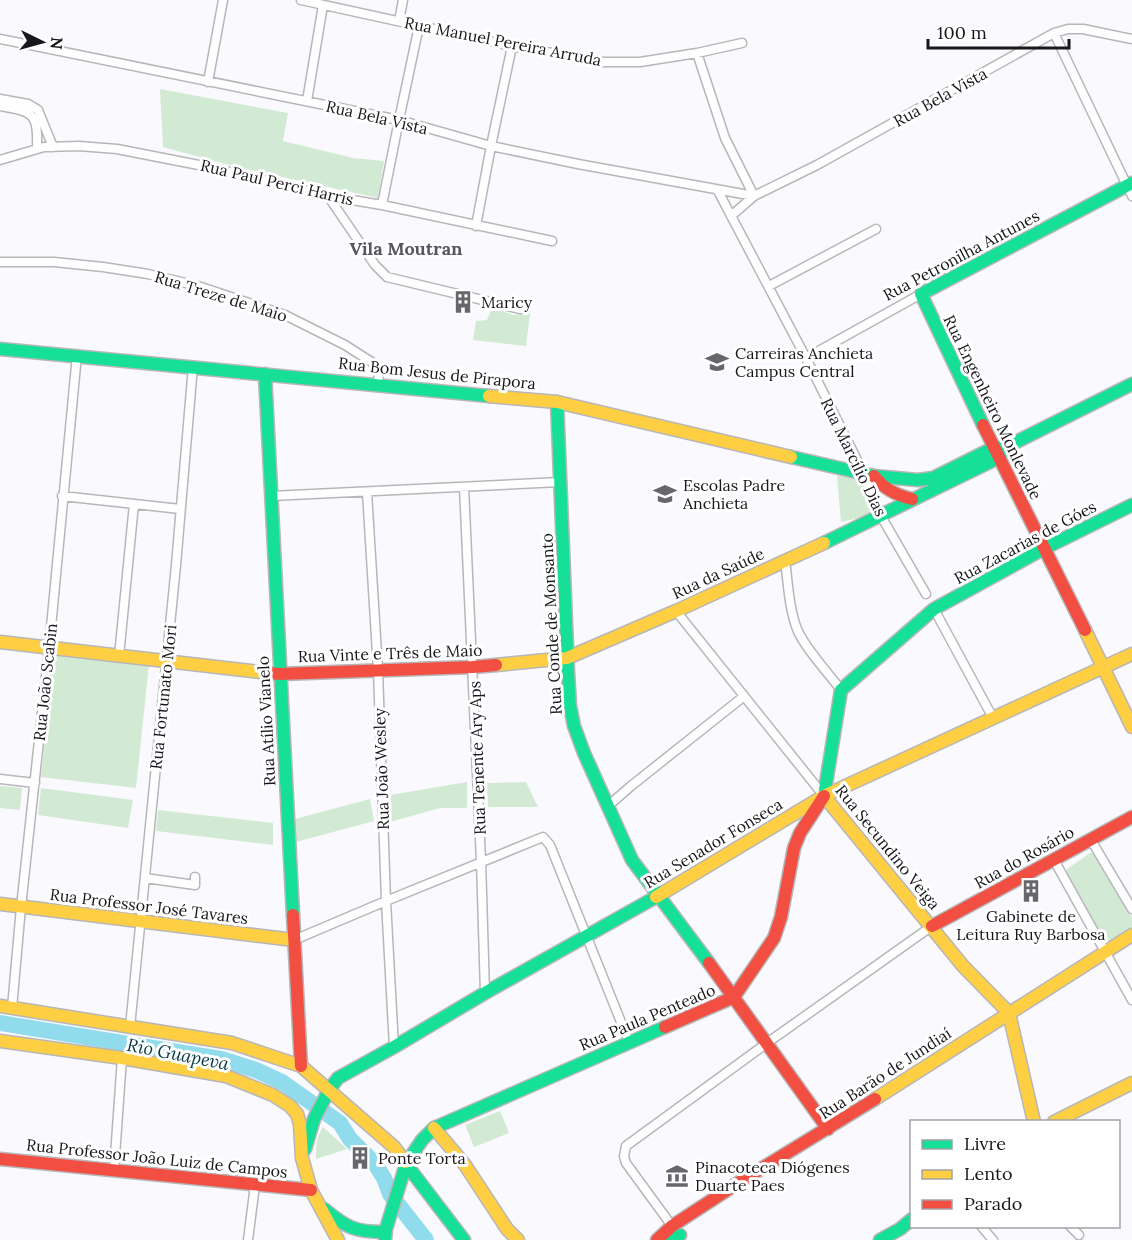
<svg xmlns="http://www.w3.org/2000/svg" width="1132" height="1240" font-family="Lora,serif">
<rect width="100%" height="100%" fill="#faf9fd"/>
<!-- green -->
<path fill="#d2ead3" d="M160,89L288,113L283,141L353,158L384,161L378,198L233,166L163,147Z
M531,306L526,346L473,340L476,321L487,320L492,307L513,315L523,314Z
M837,476C844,477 851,477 857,480C869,485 874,503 877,514L841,522Z
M54,654L149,664L136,788L41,777Z
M467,782V808H440L390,822V795Z
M526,782L538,807H488L487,783Z
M0,786L22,788L20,810L0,808Z
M41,788L133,800L128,828L38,815Z
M370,799L374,821L296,842L295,819Z
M158,810L273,823V845L156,831Z
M1090,853L1096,854L1132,917V931L1111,945L1103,944L1066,875L1067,869Z
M500,1111L509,1133L474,1147L465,1125Z
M323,1127L347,1149L316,1159C316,1147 316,1137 323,1127Z"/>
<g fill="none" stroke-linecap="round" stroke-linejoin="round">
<!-- river -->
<path stroke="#90dcec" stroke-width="16" d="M0,1023L221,1059L256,1070L282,1082L340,1123L350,1139L375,1164L384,1178L390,1194L426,1240"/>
<!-- street casing -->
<g stroke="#b7b6b9" stroke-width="11">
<path id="street" d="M301,0L512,46L603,62H640L697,53L742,43
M399,21L403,0
M1054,33L1132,196
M0,39L399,120L491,146L578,164L754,196
M697,53L725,138L754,196
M208,82L223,0
M0,99L28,104L38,110L53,147
M307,101L323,5
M0,106C34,112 38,113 37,149
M0,160L44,147L79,146L117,149L214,168L328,196L382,205L552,241
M718,191L806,358L863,472L881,516L926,594
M328,196L375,265L387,277L520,309
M382,205L399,120L419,26
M731,216L754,196L817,165L1054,33L1068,29H1083L1132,39
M476,226L491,146L512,46
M0,262H54L103,267L148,274L198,286L285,315L345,345L373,363L377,368L379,373L378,384
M769,286L876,229
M806,358L921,294
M464,487L481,861L485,993
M367,492L378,670L386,901L394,1047
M62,496L180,509
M271,496L560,482
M785,560C788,583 789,608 797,629C804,647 829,674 841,690
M934,609L993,718
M676,611L824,796
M119,656L134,504
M0,779L35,783
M608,806L631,786L743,697
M1091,840L1132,909
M1054,860L1132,1000
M145,878L195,885V877
M294,940L386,901L543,837L550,845L629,1042
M12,1008L21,907L49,648L77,355
M130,1027L176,565L193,366
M114,1170L122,1058
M672,1226L626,1163L624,1156L626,1146L767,1043L932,926
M981,1226L993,1240
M1070,1226L1079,1235
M248,1240L255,1185"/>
</g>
<!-- fast casing -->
<g stroke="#b7b6b9" stroke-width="15">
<path id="fast" d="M0,349L489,396
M265,374L293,915
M557,402L568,672L570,706L574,726L584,753L632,860L709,963
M983,425L921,294L1132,183
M791,457L874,476L918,480L933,478L993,448L1006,447L1132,384
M824,543L998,458L1006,447
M824,796L841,690L934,609L1045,548L1132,505
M329,1090L338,1078L394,1047L485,993L656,897
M305,1149L314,1119L329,1090
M324,1209C347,1228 355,1232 385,1232
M385,1240L386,1229L406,1164L405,1162
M464,1240L406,1164L422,1140L434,1128L665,1027
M667,1240L680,1235
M880,1240L900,1229L912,1219"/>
</g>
<!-- slow casing -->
<g stroke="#b7b6b9" stroke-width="15">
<path id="slow" d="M489,396L557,402L791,457
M1085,630L1132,727
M0,642L269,673
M496,665L567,658L676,611L824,543
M824,796L963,966L1009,1013L1034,1122
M656,897L824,796L1132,654
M0,904L294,940
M0,1006L232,1043L301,1066L394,1147L405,1162
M0,1041L122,1058L226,1076L273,1095L290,1106L297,1114L300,1124L302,1158L311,1190L338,1240
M875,1099L1132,935
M1054,1122L1132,1083
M434,1128L465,1165L507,1229L518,1240"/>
</g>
<!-- jam casing -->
<g stroke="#b7b6b9" stroke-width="15">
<path id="jam" d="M983,425L1085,630
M874,476C884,489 896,495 912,499
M269,673L280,674L473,667L496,665
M293,915L301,1066
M932,926L1132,817
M709,963L828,1129
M665,1027L734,997L774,938L781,917L794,848L800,833L824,796
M0,1159L311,1190
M657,1240L672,1226L738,1183L875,1099"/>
</g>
<!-- street -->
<use href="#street" stroke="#fefeff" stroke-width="8"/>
<!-- fast -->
<use href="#fast" stroke="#16e098" stroke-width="12"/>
<!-- slow -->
<use href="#slow" stroke="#ffcf43" stroke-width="12"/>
<!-- jam -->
<use href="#jam" stroke="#f24e42" stroke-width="12"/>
</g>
<!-- icons -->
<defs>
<g id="building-bare" transform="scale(1.8)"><path d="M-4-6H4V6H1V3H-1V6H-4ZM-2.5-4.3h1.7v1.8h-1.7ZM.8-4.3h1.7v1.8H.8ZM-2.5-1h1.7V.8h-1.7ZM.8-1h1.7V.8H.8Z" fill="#67666b" stroke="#fff" stroke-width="2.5" paint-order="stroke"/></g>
<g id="university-bare" transform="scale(1.8)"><path d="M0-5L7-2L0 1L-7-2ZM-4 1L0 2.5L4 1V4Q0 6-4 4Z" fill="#67666b" stroke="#fff" stroke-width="2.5" paint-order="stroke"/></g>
<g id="school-bare" transform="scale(1.8)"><path d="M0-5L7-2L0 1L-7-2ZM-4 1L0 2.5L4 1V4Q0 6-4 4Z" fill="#67666b" stroke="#fff" stroke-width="2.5" paint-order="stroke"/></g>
<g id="museum-bare" transform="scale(1.8)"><path d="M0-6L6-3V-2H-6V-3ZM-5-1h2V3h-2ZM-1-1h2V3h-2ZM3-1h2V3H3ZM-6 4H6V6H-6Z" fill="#67666b" stroke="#fff" stroke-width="2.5" paint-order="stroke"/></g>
</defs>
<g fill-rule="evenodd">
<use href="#building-bare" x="463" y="302"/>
<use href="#university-bare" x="717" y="362"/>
<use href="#school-bare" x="665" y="494"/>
<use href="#building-bare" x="1031" y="891"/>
<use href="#building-bare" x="360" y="1158"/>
<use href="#museum-bare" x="677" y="1176"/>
</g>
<g text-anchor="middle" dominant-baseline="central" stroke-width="6" stroke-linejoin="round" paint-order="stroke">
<!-- street labels -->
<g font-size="16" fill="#18171c" stroke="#fff">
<text transform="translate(503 41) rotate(11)">Rua Manuel Pereira Arruda</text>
<text transform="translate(940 97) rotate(-29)">Rua Bela Vista</text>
<text transform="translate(377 117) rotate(13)">Rua Bela Vista</text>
<text transform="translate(277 182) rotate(13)">Rua Paul Perci Harris</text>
<text transform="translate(961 255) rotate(-28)">Rua Petronilha Antunes</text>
<text transform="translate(221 296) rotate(17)">Rua Treze de Maio</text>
<text transform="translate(437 373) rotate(6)">Rua Bom Jesus de Pirapora</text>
<text transform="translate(993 407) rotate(64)">Rua Engenheiro Monlevade</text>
<text transform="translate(854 457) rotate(64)">Rua Marcílio Dias</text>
<text transform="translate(1025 542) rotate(-28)">Rua Zacarias de Góes</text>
<text transform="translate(718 573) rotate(-25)">Rua da Saúde</text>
<text transform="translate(551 624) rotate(-93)">Rua Conde de Monsanto</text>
<text transform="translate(390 653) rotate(-2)">Rua Vinte e Três de Maio</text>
<text transform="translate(45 682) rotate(-84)">Rua João Scabin</text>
<text transform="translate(163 697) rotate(-84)">Rua Fortunato Mori</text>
<text transform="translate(266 721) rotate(-93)">Rua Atílio Vianelo</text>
<text transform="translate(477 758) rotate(-92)">Rua Tenente Ary Aps</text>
<text transform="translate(381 769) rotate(-92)">Rua João Wesley</text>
<text transform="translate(713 843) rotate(-31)">Rua Senador Fonseca</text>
<text transform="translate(888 847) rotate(51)">Rua Secundino Veiga</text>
<text transform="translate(1024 857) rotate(-29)">Rua do Rosário</text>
<text transform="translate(149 906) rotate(7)">Rua Professor José Tavares</text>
<text transform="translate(647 1017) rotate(-23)">Rua Paula Penteado</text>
<text transform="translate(885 1073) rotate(-33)">Rua Barão de Jundiaí</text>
<text transform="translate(157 1158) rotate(6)">Rua Professor João Luiz de Campos</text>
</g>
<!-- poi labels -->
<g font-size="16" fill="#18171c" stroke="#fff" text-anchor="start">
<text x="481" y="302">Maricy</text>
<text x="735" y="353">Carreiras Anchieta<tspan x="735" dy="18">Campus Central</tspan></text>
<text x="683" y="485">Escolas Padre<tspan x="683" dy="18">Anchieta</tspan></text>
<text x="1031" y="916" text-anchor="middle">Gabinete de<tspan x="1031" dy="18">Leitura Ruy Barbosa</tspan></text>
<text x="378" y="1158">Ponte Torta</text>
<text x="695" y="1167">Pinacoteca Diógenes<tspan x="695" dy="18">Duarte Paes</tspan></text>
</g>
<!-- neighbourhood labels -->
<g font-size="18" font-weight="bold" fill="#585660" stroke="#fff">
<text x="406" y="248">Vila Moutran</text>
</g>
<!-- water labels -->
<g font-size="18" font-style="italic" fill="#063b44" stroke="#fff">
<text transform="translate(178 1054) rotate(11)">Rio Guapeva</text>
</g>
</g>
<!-- legend -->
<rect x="910" y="1120" width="210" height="108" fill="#ffffff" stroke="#a3a2a4" stroke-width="1.5"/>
<rect x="922" y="1140" width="30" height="9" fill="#16e098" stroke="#a3a2a4" stroke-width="1.5"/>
<text x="964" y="1150" font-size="18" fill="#18171c">Livre</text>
<rect x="922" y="1170" width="30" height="9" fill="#ffcf43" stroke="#a3a2a4" stroke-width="1.5"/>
<text x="964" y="1180" font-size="18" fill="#18171c">Lento</text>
<rect x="922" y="1200" width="30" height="9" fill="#f24e42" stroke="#a3a2a4" stroke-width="1.5"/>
<text x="964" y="1210" font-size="18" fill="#18171c">Parado</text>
<!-- north arrow -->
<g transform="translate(42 42) rotate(95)" stroke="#ffffff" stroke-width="4.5" paint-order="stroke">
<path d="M0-4.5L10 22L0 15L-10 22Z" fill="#18171c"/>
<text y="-9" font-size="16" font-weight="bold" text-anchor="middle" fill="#18171c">N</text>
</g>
<!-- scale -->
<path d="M928 39v9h141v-9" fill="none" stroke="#18171c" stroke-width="3"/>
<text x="937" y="39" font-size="18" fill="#18171c" stroke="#ffffff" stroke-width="4.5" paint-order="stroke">100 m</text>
</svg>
